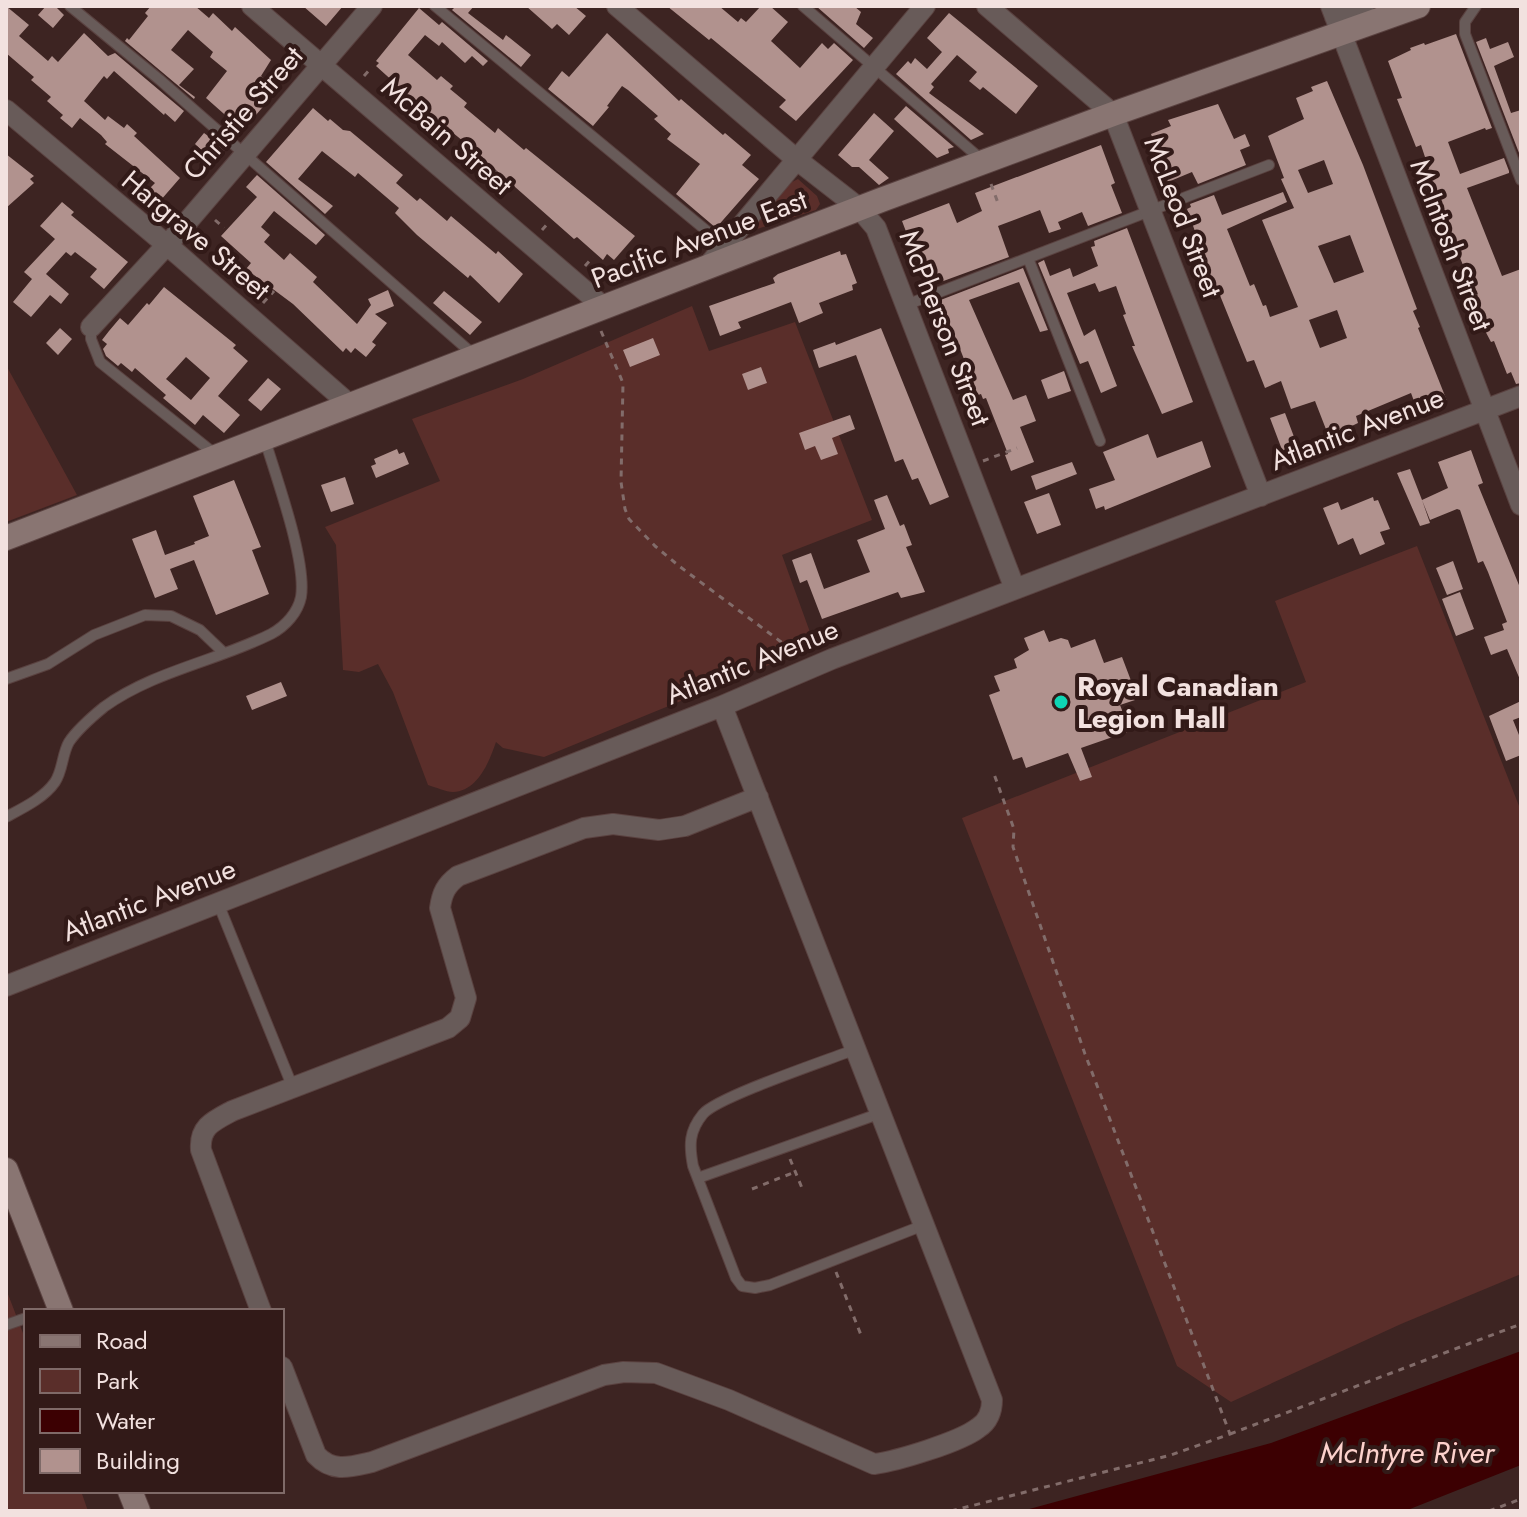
<svg xmlns="http://www.w3.org/2000/svg" width="1527" height="1517" font-family="Jost,sans-serif">
<rect width="100%" height="100%" fill="#3d2422"/>
<!-- green -->
<path fill="#5a2e2a" d="M798,179L817,196L820,204L816,210L757,229L756,227L778,189Z
M692,306L709,351L795,322L872,520L782,555L815,646L544,757L503,748L496,742C489,762 478,791 453,792C446,792 435,787 428,785L393,692L378,664L359,672L343,670L336,545L325,527L440,481L412,419L523,379Z
M6,365L77,495L6,522Z
M1417,546L1521,811V1274L1401,1324L1231,1402L1177,1366L962,818L1306,682L1275,601Z
M6,1289L26,1341V1491H81L88,1511H6Z"/>
<!-- water -->
<path fill="#3c0002" d="M1521,1351V1465L1405,1511H1022L1271,1443Z"/>
<!-- building -->
<path fill="#b1928e" fill-rule="evenodd" d="M6,6L29,25L19,36L48,61L52,56L58,62L84,33L108,56L115,53L184,111L175,122L165,113L164,115L114,71L107,79L104,76L84,101L105,120L108,116L124,128L127,124L137,133L134,136L180,178L160,201L148,190L155,183L105,144L107,142L101,135L80,118L72,128L60,118L63,115L47,101L51,97L31,80L34,77L6,53Z
M46,6H55L64,15L53,28L38,15Z
M151,6H195L209,18L213,13L232,31L235,27L271,60L261,76L275,88L270,94L273,95L237,137L226,127L232,121L206,98L227,71L210,57L213,52L188,30L171,50L194,69L179,85L195,97L194,99L125,41L127,38L129,40L148,16L145,13Z
M303,6H343L326,26Z
M456,6H474L468,13L503,40L506,35L531,55L521,67L452,10Z
M526,6H574L586,16L569,35L557,24L552,29Z
M667,6H719L738,22L741,18L746,22L761,6H770L788,22L771,41L800,68L822,43L828,49L834,43L853,60L796,121L779,107L786,100L711,38L709,40Z
M816,6H854L861,12L856,24L873,38L864,48Z
M419,8L439,25L442,22L488,61L483,66L472,56L465,63L442,42L439,46L425,35L408,55L437,80L441,76L453,86L450,89L467,103L464,107L495,133L498,128L524,150L526,148L635,236L614,260L607,254L603,260L577,237L574,239L489,164L460,145L463,141L395,86L396,84L376,66L379,63L376,61Z
M949,13L1038,86L1016,114L983,87L980,90L969,81L977,72L957,55L931,84L934,87L929,93L984,134L971,140L896,74L908,61L911,64L915,58L927,69L942,52L927,38Z
M607,33L679,101L681,99L723,135L725,133L751,155L742,165L759,179L716,228L676,194L700,164L667,139L671,134L654,119L658,116L628,90L622,86L607,106L609,107L593,126L548,89L562,71L569,77Z
M1456,34L1492,128L1486,130L1485,128L1448,142L1460,174L1504,158L1509,171V173L1467,188L1502,276L1521,269V383L1516,384L1511,372L1507,374L1494,341L1491,342L1482,325L1471,295L1475,294L1458,253L1456,254L1447,235L1424,172L1429,169L1421,145L1416,147L1397,99L1402,98L1388,61L1411,50L1410,48L1424,43L1425,45Z
M1486,38L1490,49L1508,42L1514,57L1494,66L1511,113L1521,110V158L1476,42Z
M1327,81L1363,165L1417,309L1413,311L1420,327L1418,328L1447,401L1418,412L1411,393L1356,416L1358,423L1329,437L1315,401L1291,409L1281,381L1265,388L1254,360L1247,362L1219,293L1216,294L1204,264L1206,262L1187,209L1191,207L1190,204L1214,195L1222,215L1283,192L1287,202L1227,229L1250,286L1254,284L1263,306L1266,305L1270,317L1298,307L1262,220L1294,208L1281,179L1284,178L1268,136L1304,119L1296,98L1313,91L1311,87ZM1324,160L1333,184L1308,193L1298,170ZM1350,235L1364,272L1334,283L1318,246ZM1337,310L1347,338L1320,348L1309,320Z
M1218,104L1234,139L1245,134L1250,146L1240,150L1246,165L1198,184L1192,172L1168,182L1151,134L1171,126L1168,120Z
M906,106L954,147L948,149L949,153L937,158L894,119Z
M313,108L328,121L330,119L343,130L350,131L403,175L396,183L417,201L420,198L447,221L451,216L496,254L498,251L523,274L499,303L470,275L468,278L417,235L395,213L399,208L358,173L355,177L322,151L298,179L333,206L325,214L266,162Z
M874,113L894,131L869,160L889,178L879,185L859,167H852L838,155Z
M204,133L226,149L214,162L195,144Z
M1101,145L1115,183L1111,185L1122,213L1088,226L1082,212L1058,222L1061,229L1049,233L1040,210L998,226L1009,257L927,287L902,221L949,203L957,223L982,211L975,193Z
M6,154L34,176L30,179L34,183L6,208Z
M257,175L325,235L316,245L274,211L261,227L270,235L264,242L284,260L290,253L317,277L313,282L357,324L371,305L368,299L388,290L394,306L375,314L387,323L372,342L376,345L366,357L355,348L351,353L346,348L343,352L293,304L246,269L251,263L221,236L257,197L246,187Z
M62,202L74,212L71,215L128,262L104,289L90,277L97,269L75,252L71,256L66,252L46,274L69,294L61,304L50,295L31,317L13,302L32,279L24,272L55,239L40,226Z
M1127,228L1193,402L1162,414L1132,346H1135L1123,315L1126,314L1116,286L1099,292L1095,283L1067,293L1084,336L1095,329L1117,386L1101,393L1088,361L1080,364L1038,263L1044,260L1050,276L1070,268L1073,277L1098,266L1091,247L1095,246L1094,241Z
M840,251L841,255L846,254L857,283L852,285L853,290L819,303L823,313L799,323L791,302L738,322L741,328L720,336L709,306L775,283L773,278L778,274Z
M1023,268L1048,330L1040,332L1019,282L969,300L1013,400L1026,395L1036,421L1020,427L1034,462L1011,471L1005,455L1008,454L986,398L983,399L981,394L978,395L953,331L938,301Z
M164,287L236,345L233,348L248,361L218,396L240,415L224,433L203,415L195,425L163,398L166,395L135,368L132,372L121,363L118,366L106,356L103,349L107,344L102,340L109,331L120,318L128,325L147,303L149,305ZM186,357L210,378L191,400L166,379Z
M444,291L482,322L470,335L433,303Z
M60,328L72,339L58,355L46,343Z
M881,328L949,497L930,505L918,478L912,480L903,459L895,462L856,355L819,368L813,350L835,342L836,345Z
M653,338L660,355L630,367L623,350Z
M761,367L767,383L748,390L742,374Z
M1064,371L1071,391L1048,399L1041,380Z
M268,378L281,389L261,411L248,400Z
M1285,413L1299,450L1284,455L1270,418Z
M850,415L855,429L832,438L838,454L821,460L815,446L805,450L799,433Z
M1148,434L1157,458L1202,441L1211,467L1105,510L1104,506L1096,509L1089,489L1115,480L1103,452Z
M397,449L399,454L404,452L409,464L376,478L371,466L376,464L374,459Z
M1471,450L1483,483L1478,485L1521,590V682L1507,649L1491,655L1484,637L1504,630L1502,624L1507,622L1488,572L1483,561L1478,563L1460,510L1457,509L1430,520L1422,500L1430,523L1420,526L1397,473L1410,469L1422,500L1448,488L1438,462Z
M1072,462L1077,474L1036,490L1031,476Z
M345,477L354,504L331,512L321,485Z
M234,480L261,547L252,550L269,594L216,615L194,560L170,569L178,589L155,598L132,539L156,530L165,555L195,544L194,542L209,536L193,496Z
M1049,493L1061,525L1037,534L1024,502Z
M887,495L900,526L904,524L912,545L906,547L925,592L901,598L898,592L822,619L807,580L800,583L792,560L811,553L824,589L870,572L857,540L885,529L874,500Z
M1373,497L1374,501L1378,500L1390,529L1380,532L1385,544L1360,555L1353,538L1338,545L1323,508L1338,502L1341,510Z
M1453,561L1463,589L1447,595L1436,568Z
M1460,592L1474,629L1456,636L1442,599Z
M1044,630L1049,642L1061,638L1068,640L1071,648L1095,639L1104,663L1122,657L1138,699L1120,705L1130,731L1081,748L1092,777L1080,781L1068,753L1026,768L1022,757L1013,760L989,695L1000,691L994,676L1017,668L1014,659L1029,650L1024,638Z
M281,682L287,696L252,710L246,696Z
M1521,701V717L1513,720L1521,740V755L1506,761L1489,716Z"/>
<g fill="none" stroke-linecap="round" stroke-linejoin="round">
<!-- lane casing -->
<g stroke="#5a4240" stroke-width="12">
<path id="lane" d="M70,6L160,80L474,355
M435,6L725,246
M803,6L982,160
M1476,6L1465,22V34L1521,180
M1028,258L1100,441
M906,305L1269,165
M91,327V339L100,362L216,455
M6,679L48,664L94,635L145,615L171,616L200,630L223,652
M6,817C23,808 44,798 55,782C63,770 62,754 69,742C77,730 93,716 104,707C154,671 217,661 271,634C286,626 298,612 301,597C307,561 275,474 264,437
M218,903L293,1088
M856,1049C828,1060 717,1097 703,1114C689,1131 689,1145 693,1166L736,1278L742,1286L755,1288L770,1285L924,1225
M698,1178L881,1113
M6,1325L26,1318"/>
</g>
<!-- street casing -->
<g stroke="#5a4240" stroke-width="22">
<path id="street" d="M252,6L605,308
M617,6L796,159L859,208L876,228L1015,589
M987,6L1113,114L1261,496
M1331,6L1521,505
M1335,17L1364,6
M6,110L180,256L349,404
M707,267L925,6
M91,327L176,235L372,6
M6,986L722,706L832,659L1521,396
M261,1311L201,1150C199,1127 213,1121 232,1111L448,1028L460,1018L466,998L440,908C442,893 446,885 458,876L584,828L613,824L659,830L685,826L758,797
M282,1367L316,1455C333,1473 350,1467 372,1462L604,1375L624,1372L656,1373L729,1400L874,1464C897,1461 960,1442 978,1428C988,1422 992,1411 992,1400L722,706"/>
</g>
<!-- secondary casing -->
<g stroke="#5a4240" stroke-width="26">
<path id="secondary" d="M6,538L881,200L1113,114L1418,6
M6,1170L61,1311
M130,1491L138,1511"/>
</g>
<!-- path -->
<path stroke="#826c6a" stroke-width="3" stroke-dasharray="6 6" stroke-linecap="butt" d="M364,76L372,67
M467,165L476,156
M485,183L496,171
M991,184L998,203
M215,220L224,228
M542,230L550,221
M585,266L593,257
M263,303L274,291
M601,331L623,383L621,482L625,509L629,519L655,546L679,566L796,653
M983,461L1017,448
M790,1159L802,1188
M752,1189L795,1172
M836,1272L861,1335
M1230,1434L1521,1324
M951,1511L1171,1455L1230,1434L1085,1054L1013,847L1014,829L994,774
M1489,1511L1521,1499"/>
<!-- lane -->
<use href="#lane" stroke="#685b59" stroke-width="10"/>
<!-- street -->
<use href="#street" stroke="#685b59" stroke-width="20"/>
<!-- secondary -->
<use href="#secondary" stroke="#897572" stroke-width="24"/>
</g>
<!-- markers -->
<circle fill="#0fd5b4" stroke="#321a18" stroke-width="3" cx="1061" cy="702" r="8"/>
<g text-anchor="middle" dominant-baseline="central" stroke-width="8" stroke-linejoin="round" paint-order="stroke">
<!-- street labels -->
<g font-size="28" fill="#f2e1df" stroke="#321a18">
<text transform="translate(243 113) rotate(-49)">Christie Street</text>
<text transform="translate(447 136) rotate(41)">McBain Street</text>
<text transform="translate(1183 217) rotate(69)">McLeod Street</text>
<text transform="translate(196 235) rotate(40)">Hargrave Street</text>
<text transform="translate(699 239) rotate(-21)">Pacific Avenue East</text>
<text transform="translate(1451 245) rotate(69)">McIntosh Street</text>
<text transform="translate(945 328) rotate(69)">McPherson Street</text>
<text transform="translate(1357 429) rotate(-21)">Atlantic Avenue</text>
<text transform="translate(752 662) rotate(-22)">Atlantic Avenue</text>
<text transform="translate(149 900) rotate(-21)">Atlantic Avenue</text>
</g>
<!-- poi labels -->
<g font-size="28" font-weight="bold" fill="#f2e1df" stroke="#321a18" text-anchor="start">
<text x="1077" y="686">Royal Canadian<tspan x="1077" dy="32">Legion Hall</tspan></text>
</g>
<!-- water labels -->
<g font-size="30" font-style="italic" fill="#fcd1cc" stroke="#321a18">
<text x="1407" y="1452">McIntyre River</text>
</g>
</g>
<!-- border -->
<rect width="1527" height="1517" fill="none" stroke="#f2e1df" stroke-width="16"/>
<!-- legend -->
<rect x="24" y="1309" width="260" height="184" fill="#321a18" stroke="#7f6a68" stroke-width="2"/>
<rect x="40" y="1335" width="40" height="12" fill="#897572" stroke="#7f6a68" stroke-width="2"/>
<text x="96" y="1349" font-size="24" fill="#f2e1df">Road</text>
<rect x="40" y="1369" width="40" height="24" fill="#5a2e2a" stroke="#7f6a68" stroke-width="2"/>
<text x="96" y="1389" font-size="24" fill="#f2e1df">Park</text>
<rect x="40" y="1409" width="40" height="24" fill="#3c0002" stroke="#7f6a68" stroke-width="2"/>
<text x="96" y="1429" font-size="24" fill="#f2e1df">Water</text>
<rect x="40" y="1449" width="40" height="24" fill="#b1928e" stroke="#7f6a68" stroke-width="2"/>
<text x="96" y="1469" font-size="24" fill="#f2e1df">Building</text>
</svg>
